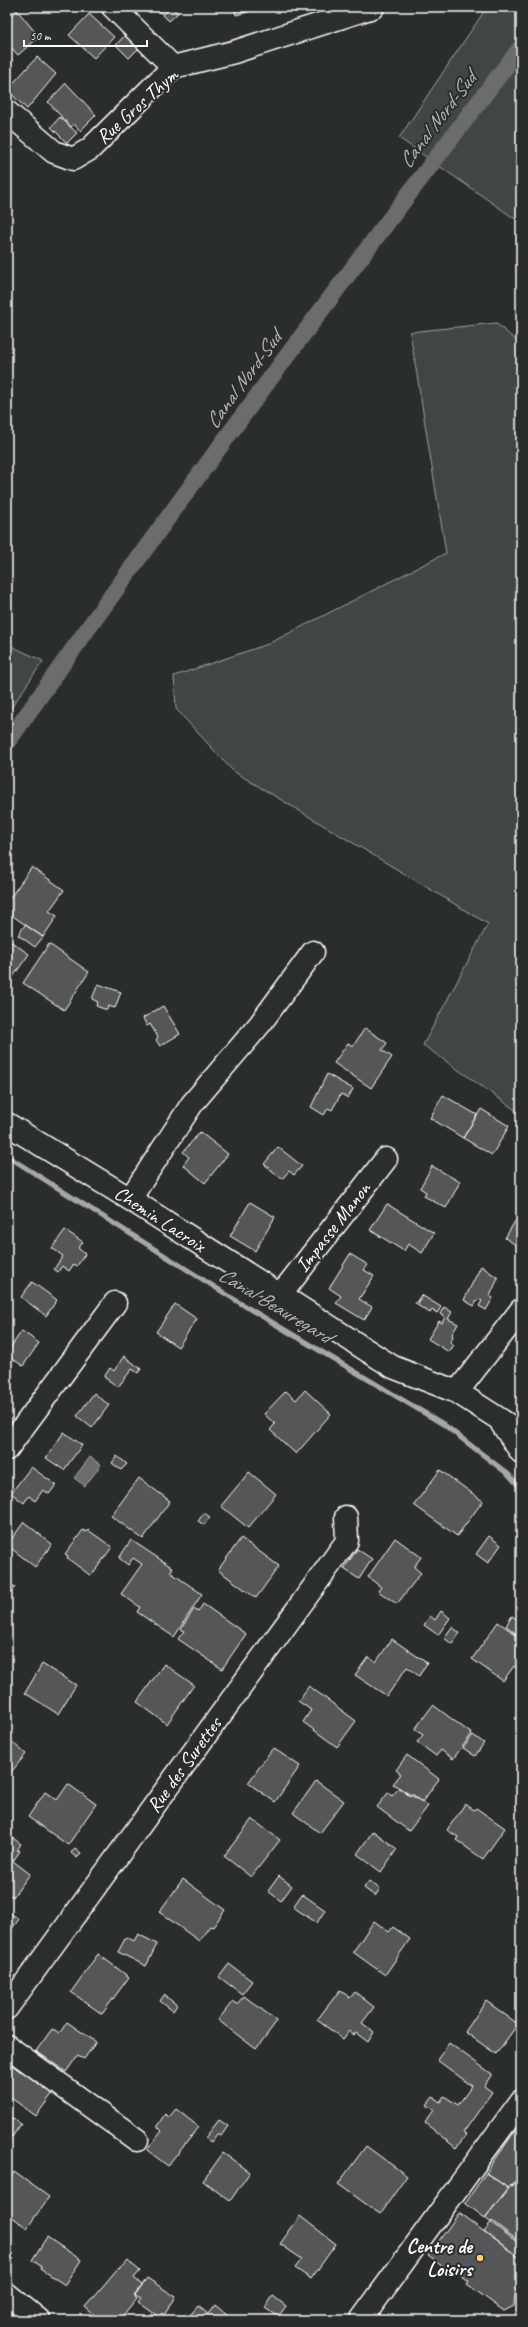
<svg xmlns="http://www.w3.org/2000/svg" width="528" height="2327" font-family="Caveat,sans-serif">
<rect width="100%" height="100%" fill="#2a2d2e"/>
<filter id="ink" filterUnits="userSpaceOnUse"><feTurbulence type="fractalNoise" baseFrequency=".025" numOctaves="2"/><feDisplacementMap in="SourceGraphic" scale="8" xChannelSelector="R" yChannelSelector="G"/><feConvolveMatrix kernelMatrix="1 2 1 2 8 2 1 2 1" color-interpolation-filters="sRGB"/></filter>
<g filter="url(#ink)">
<!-- green -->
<path fill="#414445" stroke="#a0a2a2" d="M487,7H521V223L399,138Z
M496,323L521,345V1114L423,1045L488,924L233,771L176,709L174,676L268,644L446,553L410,332Z
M7,644L43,661L7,714Z"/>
<!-- water -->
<path fill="#6a6c6d" stroke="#a6a7a7" d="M90,1457L101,1465L85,1486L74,1478Z"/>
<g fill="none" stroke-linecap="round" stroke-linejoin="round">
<!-- stream -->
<path stroke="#a6a7a7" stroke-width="5" d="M7,1156L248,1308L443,1424L508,1474L521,1488"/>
<!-- canal -->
<path stroke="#6a6c6d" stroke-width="17" d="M7,743C172,507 345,276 521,47"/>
</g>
<!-- building -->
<path fill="#555758" stroke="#fff" d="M154,7H171L163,15Z
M171,7L178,13L169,21L163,15Z
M234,7H243L244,13L236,15Z
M243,7H258V9L244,13Z
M17,10L39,37L18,55L7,43V20Z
M89,14L114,37L94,58L69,35Z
M126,34L139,48L129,58L116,45Z
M7,56L13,61L7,67Z
M37,57L56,74L27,109L7,90Z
M66,83L96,115L80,131L74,124L71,127L48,102Z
M60,117L77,133L67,143L51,127Z
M32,867L64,890L49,911L57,916L43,937L7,912V902Z
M25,925L43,937L35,947L18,935Z
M7,939L29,954L7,985Z
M49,944L89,972L64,1010L23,983Z
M98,984L121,992L115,1008L108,1006L107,1010L96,1006L98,1002L92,999Z
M163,1006L180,1034L160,1046L156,1040L158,1037L150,1024L147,1026L143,1018Z
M365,1028L387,1043L382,1050L392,1057L371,1088L334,1063L348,1043L353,1046Z
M327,1074L353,1089L348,1098L341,1094L332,1110L328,1108L324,1115L311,1107Z
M443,1095L477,1115L463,1138L430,1118Z
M481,1109L509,1126L492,1155L463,1138Z
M200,1132L228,1154L205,1183L183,1165L189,1157L183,1152Z
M278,1147L302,1166L294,1175L289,1171L282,1179L264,1164Z
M432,1166L460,1182L446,1208L424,1196L426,1192L420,1188Z
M250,1202L275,1217L255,1251L230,1236Z
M387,1204L434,1233L422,1253L408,1244L404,1251L370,1230Z
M520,1213L521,1214V1248L505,1238Z
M65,1230L83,1242L78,1248L85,1254L77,1266L74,1264L69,1271L62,1266L58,1272L54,1269L63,1256L52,1248Z
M350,1254L368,1265L364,1270L374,1276L359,1299L372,1307L364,1320L336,1303L341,1296L329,1288Z
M481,1266L498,1278L490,1296L493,1298L486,1310L479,1306L482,1301L478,1299L474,1306L464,1300Z
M32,1282L57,1300L46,1316L21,1297Z
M421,1295L423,1296L415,1304Z
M423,1296L441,1307L437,1313L432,1310L430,1313L417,1305Z
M175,1304L197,1319L178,1347L156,1332Z
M444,1307L452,1312L448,1319L458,1324L452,1334L453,1337L450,1342L454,1345L449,1352L428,1339L439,1321L442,1323L445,1317L440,1314Z
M22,1331L39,1343L23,1366L7,1355V1346L10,1348Z
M124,1356L141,1369L138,1373L132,1369L118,1387L104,1377L110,1368L114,1371Z
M305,1390L331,1414L296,1454L270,1430L275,1424L264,1414L286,1391L296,1400Z
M94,1393L109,1405L92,1428L77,1416Z
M64,1432L82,1445L64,1470L46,1458Z
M117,1456L127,1464L121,1470L112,1463Z
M31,1467L56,1485L49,1494L43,1490L35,1501L29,1496L24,1503L11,1493Z
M440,1470L483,1501L457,1536L414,1505Z
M249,1472L276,1494L248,1528L221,1506Z
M139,1478L170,1501L143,1539L111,1516Z
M204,1513L210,1517L204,1525L198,1521Z
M24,1522L52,1544L35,1567L7,1545Z
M83,1530L86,1532L88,1530L112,1547L91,1576L67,1558L68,1556L65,1554Z
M489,1536L501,1545L488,1563L476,1554Z
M241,1538L279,1566L256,1598L218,1570Z
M395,1538L421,1557L414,1567L421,1573L397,1604L378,1591L381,1587L368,1577Z
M131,1540L173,1568L170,1572L202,1594L174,1637L137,1612L140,1607L121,1594L142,1564L133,1558L128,1565L119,1558Z
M357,1549L372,1559L359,1579L344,1569Z
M7,1582L15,1587L7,1598Z
M203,1604L246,1634L222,1669L178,1639L184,1631L181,1629L194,1609L198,1612Z
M441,1611L450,1618L438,1635L424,1625L430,1616L435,1620Z
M512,1616L521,1622V1637L506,1626Z
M498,1622L521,1638V1666L519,1669L514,1666L503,1681L472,1659Z
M452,1627L460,1633L452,1644L444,1638Z
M392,1639L427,1663L419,1676L407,1667L387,1696L355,1675L368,1657L376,1662Z
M42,1664L76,1685L58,1714L25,1693Z
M164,1664L194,1685L167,1724L137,1702Z
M309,1686L356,1721L337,1747L303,1722L311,1710L298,1701Z
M433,1705L472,1734L453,1759L441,1750L436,1756L417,1742L423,1735L415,1729Z
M473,1735L484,1743L475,1756L463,1748Z
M7,1738L26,1754L7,1777Z
M273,1748L300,1766L275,1802L248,1783Z
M407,1755L439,1779L422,1802L393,1784L401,1774L396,1770Z
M316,1781L344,1801L320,1833L293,1813Z
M68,1784L96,1804L68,1845L28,1817L45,1792L57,1800Z
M399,1788L410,1796L412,1794L428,1806L409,1831L377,1807L388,1793L392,1796Z
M465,1804L474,1810L476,1808L505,1828L483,1859L456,1840L458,1837L447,1830Z
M252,1819L280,1840L251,1877L224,1856Z
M373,1831L397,1849L381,1872L357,1854Z
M7,1834L21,1844L17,1850L20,1851L13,1861L30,1874L13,1897L7,1894Z
M75,1848L81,1853L77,1858L71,1853Z
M279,1876L292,1886L281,1901L268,1891Z
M183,1879L225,1910L213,1927L210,1926L199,1941L159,1912Z
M369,1881L380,1889L375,1896L364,1888Z
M302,1894L325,1910L317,1923L293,1907Z
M7,1911L19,1919L7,1936Z
M374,1921L389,1932L393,1927L410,1939L385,1975L353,1952Z
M138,1934L157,1944L146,1966L118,1952L126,1937L134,1941Z
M98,1954L129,1977L102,2014L71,1992Z
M229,1964L252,1981L242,1994L219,1977Z
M340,1990L350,1998L355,1992L374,2007L362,2023L374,2032L368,2042L356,2033L354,2035L349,2031L343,2039L317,2020Z
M164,1995L177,2005L173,2011L160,2001Z
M244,1996L277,2021L256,2049L218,2020L233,2001L237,2004Z
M486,2001L518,2024L496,2054L465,2032Z
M67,2022L96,2042L84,2059L78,2055L66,2072L36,2051L52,2029L59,2034Z
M449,2043L492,2074L484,2086L492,2092L463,2133L466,2135L456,2148L425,2123L434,2110L427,2105L433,2097L440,2102L444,2096L458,2105L472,2086L437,2060Z
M7,2061L21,2072L24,2067L55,2090L36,2116L7,2095Z
M176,2109L199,2127L168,2166L147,2150L162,2131L157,2126L165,2114L169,2117Z
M7,2115L21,2124L12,2137L7,2134Z
M219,2120L228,2126L221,2136L217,2134L211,2142L205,2138Z
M515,2131L521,2134V2174L513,2186L511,2184L508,2188L486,2173Z
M366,2146L407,2176L380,2214L338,2184Z
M223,2153L250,2172L230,2201L203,2181Z
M14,2172L49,2197L27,2228L7,2213V2182Z
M486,2173L508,2188L485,2218L465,2203Z
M520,2175L521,2176V2245L485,2218Z
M459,2213L521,2259V2285L515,2293L514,2306L504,2311L467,2284L469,2281L452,2269L450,2272L428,2256Z
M300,2216L336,2244L311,2279L295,2268L302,2259L280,2244Z
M492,2221L521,2243V2259L484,2231Z
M47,2237L81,2260L65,2285L41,2269L42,2267L32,2260Z
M127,2260L140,2271L134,2278L142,2285L134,2295L137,2298L119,2320H100L85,2307L119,2267L120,2268Z
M147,2278L176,2297L164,2315L162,2313L159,2317L138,2302L141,2298L135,2295Z
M273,2296L286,2306L278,2317L265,2308Z
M215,2305L227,2315L223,2320H186L198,2306L208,2314Z"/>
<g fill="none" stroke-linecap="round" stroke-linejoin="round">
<!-- minor casing -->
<g stroke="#fff" stroke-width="25">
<path id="minor" d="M113,7L173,67
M7,112L54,152L73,159L90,149L173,67L234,52L373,7
M7,1124L130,1199L393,1367L457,1392L521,1433
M130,1199L192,1104L260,1024L313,952
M278,1295L289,1284L386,1159
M457,1392L521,1310
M502,1424L521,1452
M7,1449L115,1303
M7,2008L347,1541L346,1517
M7,2046L137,2140
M361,2320L521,2101"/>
</g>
<!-- major casing -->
<g stroke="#fff" stroke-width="25">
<path id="major" d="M7,2294L39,2320"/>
</g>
<!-- minor -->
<use href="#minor" stroke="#2a2d2e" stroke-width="22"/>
<!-- major -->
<use href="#major" stroke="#2a2d2e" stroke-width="22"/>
</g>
</g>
<!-- markers -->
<circle fill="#ffd166" stroke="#2a2d2e" stroke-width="1.5" cx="480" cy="2258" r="4"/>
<g text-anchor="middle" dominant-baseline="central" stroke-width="4" stroke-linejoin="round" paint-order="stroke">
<!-- street labels -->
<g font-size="20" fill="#fff" stroke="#2a2d2e">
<text transform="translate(137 106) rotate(-42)">Rue Gros Thym</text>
<text transform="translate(160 1219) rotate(33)">Chemin Lacroix</text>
<text transform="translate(333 1227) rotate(-52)">Impasse Manon</text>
<text transform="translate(184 1765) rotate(-54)">Rue des Surettes</text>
</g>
<!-- poi labels -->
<g font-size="20" font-weight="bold" fill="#fff" stroke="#2a2d2e" text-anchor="end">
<text x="472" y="2246">Centre de<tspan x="472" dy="23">Loisirs</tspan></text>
</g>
<!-- water labels -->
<g font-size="21" font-style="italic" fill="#b4b6b6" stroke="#2a2d2e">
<text transform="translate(437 120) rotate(-53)">Canal Nord-Sud</text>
<text transform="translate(243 380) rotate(-54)">Canal Nord-Sud</text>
<text transform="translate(275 1305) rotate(31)">Canal Beauregard</text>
</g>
</g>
<!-- margin -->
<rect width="528" height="2327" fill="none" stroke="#2a2d2e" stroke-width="24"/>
<rect x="12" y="12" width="504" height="2303" fill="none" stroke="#fff" stroke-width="1.5" filter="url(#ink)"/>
<!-- scale -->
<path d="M24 40v6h123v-6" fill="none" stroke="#ffffff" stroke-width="2"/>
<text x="30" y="40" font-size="12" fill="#ffffff" stroke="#2a2d2e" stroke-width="3" paint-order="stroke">50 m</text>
</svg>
